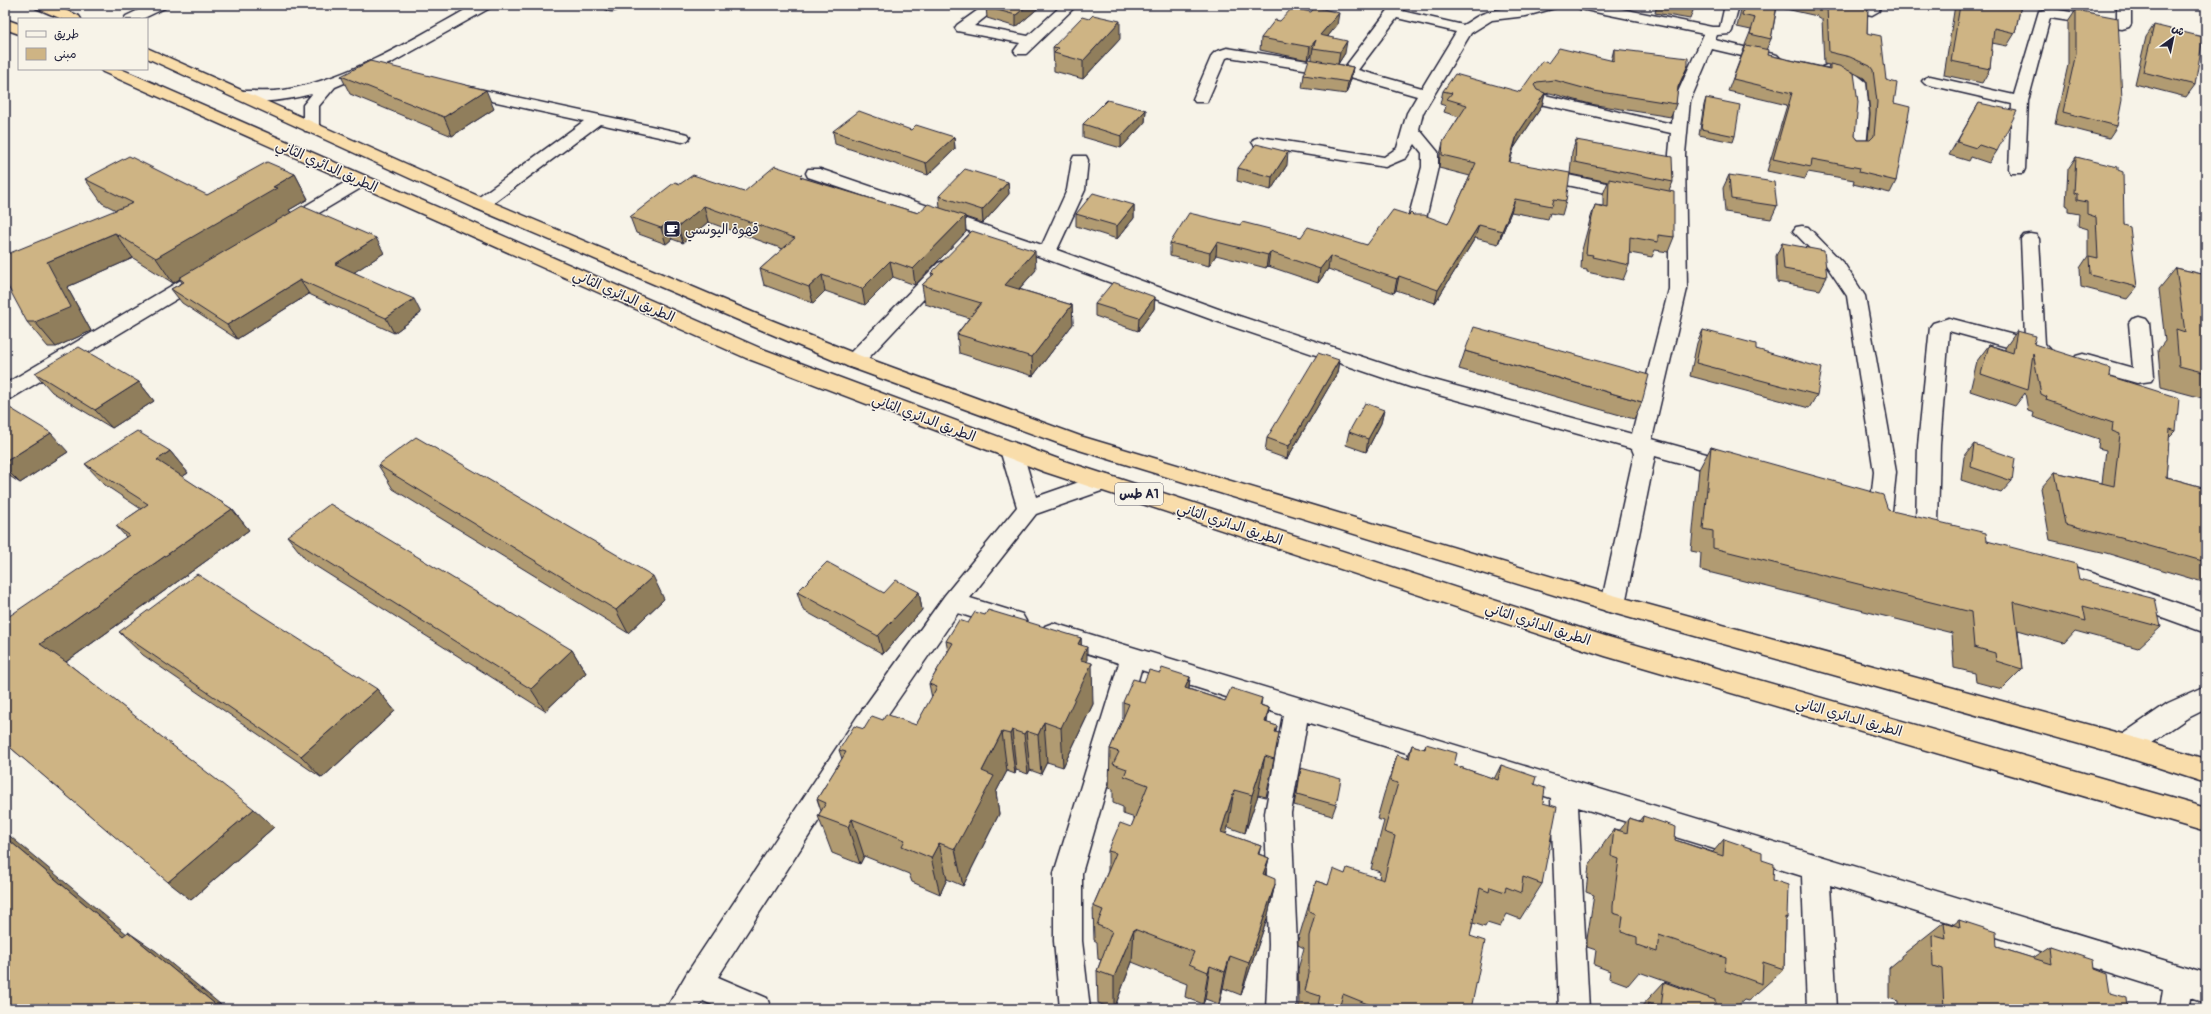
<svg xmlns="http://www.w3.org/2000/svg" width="2211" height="1014" font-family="Pangolin,'Playpen Sans Arabic',sans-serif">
<rect width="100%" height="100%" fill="#f7f3e8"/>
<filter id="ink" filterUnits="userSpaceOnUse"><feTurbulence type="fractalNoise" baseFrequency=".025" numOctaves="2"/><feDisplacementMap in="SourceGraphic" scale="8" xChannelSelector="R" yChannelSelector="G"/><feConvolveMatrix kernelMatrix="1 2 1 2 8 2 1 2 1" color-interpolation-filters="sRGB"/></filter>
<g filter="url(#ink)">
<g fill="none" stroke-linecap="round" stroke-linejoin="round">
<!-- street casing -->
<g stroke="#22223b" stroke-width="3">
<path id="street" d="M149,5H167L165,8L142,19H124L126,16Z
M606,5H622C618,11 613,12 607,10L605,7Z
M985,5H1001L974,26L1028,36L1062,5H1077L1026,54H1016L1014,51L1020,43L957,31L955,28L957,25Z
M1392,5H1406L1402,11L1463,25C1469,22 1475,17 1482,14C1498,7 1539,5 1557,5L1555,8L1526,16L1492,20L1471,33L1423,113L1419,129L1438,152V167L1425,223L1422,227L1416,228L1410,227L1407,223L1422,167V153L1415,144L1406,158L1385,167L1260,147L1254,145L1252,142L1254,139L1260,137L1384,157L1397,148L1407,113L1417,96L1347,76L1229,57L1226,58L1207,102H1195L1193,99L1212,55L1215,52L1227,48L1345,67ZM1397,18L1456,32L1422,88L1358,70Z
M1573,5H1602L1712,27H1720L1725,5H1739L1732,31L1730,34L1717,35L1715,40L1777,55L1780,58L1777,61L1772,63L1712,49L1690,101L1685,154L1687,289L1652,439L1739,463L1742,469L1739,475L1731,477L1655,456L1625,604L1621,611L1613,613L1605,611L1601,604L1634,454L1632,449L1410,387L1210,319L975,233L808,177L806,173L808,169H820L1042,245L1067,190L1072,160L1074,156H1086L1088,160L1085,190L1057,250L1224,311L1423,377L1632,434L1669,289V154L1671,133L1540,104L1534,102L1532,99L1534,96L1540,94L1672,124L1674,101L1704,34L1580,9Z
M1866,5H1880L1879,11L1872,15L1867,14L1865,11Z
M2117,5H2131V24L2129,27L2122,29L2050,18L2028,101L2025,169L2023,173H2011L2009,169L2012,104L1925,84L1922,81L1925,78L1930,76L2014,95L2039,11L2053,9L2117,20Z
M1827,65L1856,74L1866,82L1869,114L1866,148L1864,151H1852L1850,148L1853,114L1850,84L1846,80L1822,73L1819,70L1822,67Z
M460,85L688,134L690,137L688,140L682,142L600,124L487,208H475L472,204L475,200L584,121L455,93L452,90L455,87Z
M1539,169L1635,189L1641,190L1644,194L1641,198L1635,199L1533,178L1531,174L1533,170Z
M360,176L366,177L368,181L366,185L292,229L286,230L280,229L277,225L280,221L354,177Z
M1802,226L1808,227L1845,265L1865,296L1896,472L1892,510L1889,516L1881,518L1873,516L1870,510L1874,472L1847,296L1826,265L1793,231L1796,227Z
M2030,234L2036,235L2039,239L2045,344L2050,349L2047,354L2040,356L1949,331L1940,445L1938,524L1935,530L1927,533L1919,530L1916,524L1918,445L1930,327L1933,323L1949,318L2025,338L2021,239L2024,235Z
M944,261L950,263L953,267L950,271L861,366L854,368L847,366L844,361L847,356L938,263Z
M200,271L207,273L209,277L207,281L12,398L5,400V384L193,273Z
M2139,317L2146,319L2149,323L2154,376L2151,381L2137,383L2076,366L2073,361L2076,356L2083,354L2133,368L2129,323L2132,319Z
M1011,442L1018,445L1022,450L1036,497L1102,474L1110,476L1113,482L1110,488L1036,514L970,598L1022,614L1026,621L1022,628L1014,631L958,613L875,733L718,977L767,998L771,1009H722L703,1001L698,1009H666L687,973L857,717L945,595L1017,507L1000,450L1004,445Z
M2051,559L2206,613V633L2043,574L2040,568L2043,562Z
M1053,623L2206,973V1003L2191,998L2190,1009H2160L2163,989L1830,885L1837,1009H1807L1802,876L1578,807L1589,1009H1559L1551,798L1307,722L1291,813L1297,945L1296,1009H1266L1269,945L1265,813L1283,715L1141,670L1082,873V941L1090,1009H1060L1054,941V873L1119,663L1045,640L1041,633L1045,626Z
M2206,686V709L2186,719L2135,754L2126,757L2117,754L2113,746L2117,738L2168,703Z"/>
</g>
<!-- secondary casing -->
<g stroke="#22223b" stroke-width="3">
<path id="secondary" d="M474,5H492L490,8L393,62L335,87L319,106V128L317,131H305L303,128V105L312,94C289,99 262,105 238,99L236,96L238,93L244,91C257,91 271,92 284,90C353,78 414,38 474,5Z"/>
</g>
<!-- highway casing -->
<g stroke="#22223b" stroke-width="3">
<path id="highway" d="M34,5H53L79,16L81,19H62L36,8Z
M5,19L19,24V34L5,29Z
M147,48L487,200L771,320L861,356L1080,436L1613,595L2126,735L2206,759V783L2126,757L1613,613L1066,446L847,366L757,328L475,208L147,58Z
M100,69H121L760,348L1061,460L1605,636L2206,808V832L1605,656L1045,472L746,358L103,72Z"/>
</g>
<!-- street -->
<use href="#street" fill="#f7f3e8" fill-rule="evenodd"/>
<!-- secondary -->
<use href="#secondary" fill="#f7f3e8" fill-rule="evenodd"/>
<!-- highway -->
<use href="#highway" fill="#f9ddab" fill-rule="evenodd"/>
</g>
<!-- wall -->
<path fill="#b19b72" stroke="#22223b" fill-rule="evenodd" d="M1042,5L1016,27L987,18L986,7Z
M1657,5H1695L1690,19L1655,13Z
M1742,5H1868L1867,33L1886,80L1894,103L1896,181L1890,193L1853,184L1854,180L1808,172L1805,179L1767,171L1787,105L1728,91L1745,46V45L1751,30L1737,27ZM1777,7L1817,16L1822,19L1824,64L1829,65L1828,68L1768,55L1766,50L1771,39ZM1854,73L1864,78L1867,82L1870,114L1868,140H1858L1855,136Z
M1955,5H2021L2015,33L2007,46L1992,43L1990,69L1982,83L1944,75Z
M2076,10L2117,126L2109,138L2055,124L2068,65V22Z
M1280,21L1337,25L1328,36L1345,53L1338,64L1353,67L1351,79L1346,94L1302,88L1304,75L1312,59V54L1308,60L1260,50L1261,38Z
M2154,25L2195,85L2186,97L2135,84L2146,37Z
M1120,39L1083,79L1054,71L1053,47Z
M1614,49L1683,78L1677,90L1676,104L1671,117L1590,104L1550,93L1545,94L1542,106L1514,148L1510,162L1566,201L1562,215L1550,213L1548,219L1511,212L1498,244L1475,238L1435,303L1396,290L1394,293L1328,269L1318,283L1268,266L1266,268L1216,255L1209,266L1170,256V243L1240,225L1301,237L1367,245L1409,215H1413L1448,224L1470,176L1439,168L1440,155L1443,142L1459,117L1444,112L1446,106L1440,104L1443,91L1520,92L1548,63L1611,61Z
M341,76L494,109L452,136L350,94Z
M1706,98L1735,136L1733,142L1699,135L1704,105Z
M1979,103L1997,151L1989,163L1971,157L1969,161L1949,155Z
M1146,110L1145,122L1121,148L1083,137V124Z
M911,130L954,137L955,149L928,175L835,144L833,131Z
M1576,140L1673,182L1669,191L1674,237L1668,252L1655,250L1652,257L1630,253L1629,265L1623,280L1587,272V270L1581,269L1582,250L1590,220L1595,205L1603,206V194L1608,182L1570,174L1572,152Z
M2076,157L2118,170L2124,225L2137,287L2127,299L2081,287L2080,268L2088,256V229L2078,226L2079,214L2068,212V206L2066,205L2068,169Z
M1287,165L1271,190L1237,181L1238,168Z
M295,174L308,199L289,210L291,212L384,253L354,272L421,313L394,333L309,294L237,339L182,303L171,289L182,283L180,279L173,283L133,258L67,287L91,331L56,347H48L27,322L116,210L102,203L85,179L207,195Z
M1729,175L1777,206L1771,219L1725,212L1723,188Z
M803,178L918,213L940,208L939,196L1008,182L1009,194L983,223L965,217L966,232L915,285L893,277L865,305L825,291L813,303L764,285L760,269L783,249L708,222L683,243L672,239L666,244L636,233L630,217L680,184L744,192Z
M1134,205V218L1117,239L1076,226V214Z
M1782,243L1827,277L1820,290L1777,282L1776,256Z
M2176,268L2206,275V399L2161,387L2158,350L2165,341L2159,289Z
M1036,270L1019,289L1072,305L1073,324L1033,376L959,353L957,334L969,318L925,304L922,285L932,276L931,273Z
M1155,297L1154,309L1138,331L1095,316V304Z
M1703,330L1756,349L1817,395L1809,408L1690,376L1697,343Z
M2017,331L2034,344L2109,376L2176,431L2169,438L2166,477L2206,488V583L2106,553L2050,540L2041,488L2055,472L2102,483L2106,450L2098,448L2099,439L2033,417L2034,413L2028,411L2025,393L2015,406L1970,391L1977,361L1989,345L2005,350V348Z
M1465,351L1642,402L1634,419L1459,369Z
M1339,360L1337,373L1287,459L1265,451L1267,438Z
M35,373L139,382L154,401L112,428L52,392Z
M5,405L68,452L20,483L5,473Z
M1384,410L1381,423L1366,452L1346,445L1349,432Z
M1974,444L2012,481L2001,493L1961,480L1964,457Z
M1711,447L1888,510L1987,541L2079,579L2161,627L2138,648L2075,631L2064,643L2018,630L2022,669L2002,689L1976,682L1975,673L1954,668L1952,633L1700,570L1701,553L1691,551L1699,469Z
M170,451L188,473L182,477L232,509L249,530L66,662L274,827L191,900L5,743L126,537L116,526L141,509L105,485L85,464Z
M378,465L664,599L628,633L393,489Z
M287,536L572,650L586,673L545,711L306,560Z
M797,592L884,593L919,592L922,610L883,654L803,610Z
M985,615L1081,638V645L1087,662L1093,704L1063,767L1047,762L1041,774L1030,770L1028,774L1016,770L1015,774L1007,771L996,792L999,814L963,886L947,879L940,894L912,882L909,874L864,856L860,864L832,853L818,816L821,811L817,799L842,759L839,750L864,729L883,720L916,725L932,698L929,684L948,652L946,641Z
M119,632L377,689L395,711L322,778L143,655Z
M1160,673L1190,677L1189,689L1225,701L1262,698L1261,705L1269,708L1267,723L1277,726L1276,732L1274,759L1266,797L1258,795L1245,833L1228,827L1226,834L1261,846L1259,854L1269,858L1265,875L1275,884L1267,919L1241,995L1223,988L1219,1004L1205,999L1203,1004L1185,997L1187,984L1132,962L1114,1009H1113L1098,1003L1097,971L1101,960L1098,959L1097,942L1094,940L1093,906L1108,871V851L1131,827L1135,818L1123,814V807L1113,803V789L1109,788L1110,749L1123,719V702L1144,682Z
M1426,744L1454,765L1494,779L1501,765L1534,784L1543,803L1542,884L1520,919L1507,914L1500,927L1487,923L1485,927L1473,923L1470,936L1471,1009H1298L1299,1006L1298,969L1304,948L1298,945V940L1316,881L1328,885L1345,874L1379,879L1380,872L1371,869L1384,821L1377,819L1384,794L1397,755L1407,759L1412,745L1424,749Z
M1301,768L1336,805L1332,816L1294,805Z
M1643,816L1675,840L1713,852L1724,839L1762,860L1773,880L1787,918L1785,921L1784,969L1748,1001L1744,1000L1734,1009H1639L1664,982L1693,992V991L1639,972L1628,985L1609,978L1610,971L1594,965L1596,950L1587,947V939L1594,895L1586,892L1589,865L1614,829L1620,830L1629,818L1639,821Z
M1959,920L1997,947L2032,958L2050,946L2094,969L2110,993L2128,1009H1898V1001L1889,998V968L1901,958V956L1944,922L1953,925Z"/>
<!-- shaded-wall -->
<path fill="#907e5c" stroke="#22223b" d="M1028,5H1042L1016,27V15Z
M1339,13L1337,25L1319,47L1320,35Z
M1120,21V39L1083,79V61Z
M1316,40L1313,48L1312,54L1308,60L1310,47Z
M1347,41L1345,53L1338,64L1340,52Z
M1688,65L1683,78L1673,100L1678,87Z
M1353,67L1351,79L1346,94L1348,82Z
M486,90L494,109L452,136L444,117Z
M1545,93L1542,106L1514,148L1517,135Z
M1146,110L1145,122L1121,148V136Z
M954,137L955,149L928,175L926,163Z
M1288,152L1287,165L1271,190L1272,177Z
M295,174L308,199L289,210L291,213L173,283L156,258L273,187Z
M1008,182L1009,194L983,223L982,210Z
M1515,199L1511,212L1498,244L1502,231Z
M1134,205V218L1117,239V226Z
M704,206L708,222L683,243L678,227Z
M965,216L966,232L915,285L913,269Z
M667,223L672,239L666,244L661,228Z
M1479,225L1475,238L1435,303L1438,290Z
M115,233L133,258L67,287L91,331L56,347L35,322L47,262Z
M376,238L384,253L344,279L335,264Z
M1217,242L1216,255L1209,266L1210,253Z
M1035,251L1036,270L1006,303L1005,285Z
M1270,252L1268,266L1266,268L1268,255Z
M1330,256L1328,269L1318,283L1320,269Z
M890,261L893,277L865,305L862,289Z
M822,275L825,291L813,303L809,287Z
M1399,276L1396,290L1394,293L1397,279Z
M300,280L309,294L237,339L227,325Z
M1155,297L1154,309L1138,331L1139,318Z
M414,299L421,313L394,333L386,318Z
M1072,305L1073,324L1033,376L1032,357Z
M1339,360L1337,373L1287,459L1289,446Z
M139,382L154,401L112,428L95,410Z
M1384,410L1381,423L1366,452L1368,439Z
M51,433L68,452L20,483L5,468V462Z
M170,451L188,473L175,481L157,460Z
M232,509L249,530L63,664L40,644Z
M653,576L664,599L628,633L616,610Z
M919,592L922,610L883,654L878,636Z
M1081,638L1082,657L1087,647V673L1092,663L1093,704L1063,767L1061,728L1078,644Z
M572,650L586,673L545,711L531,689Z
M1190,677L1186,718L1185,688Z
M377,689L395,711L322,778L301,756Z
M1269,708L1262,748L1265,722Z
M1044,722L1047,762L1041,774L1038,735Z
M1012,730L1016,770L1015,774L1010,734Z
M1026,731L1030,770L1028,774L1024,734Z
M1002,732L1007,771L996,792L999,814L963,886L955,849L982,771Z
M1265,756L1258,795L1245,833L1252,795Z
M1234,790L1228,827L1215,868L1221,832Z
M254,809L274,827L191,900L168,882Z
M852,819L864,856L860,864L848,827Z
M5,832L152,955L123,936L5,837Z
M939,843L947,879L940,894L931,858Z
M1269,858L1261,894L1263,874Z
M1275,884L1267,919L1241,995L1249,963Z
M1134,929L1132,962L1114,1009V977Z
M128,932L156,951L226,1009H221Z
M1230,956L1223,988L1219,1004L1225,972Z
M1210,966L1205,999L1203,1004L1208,972Z"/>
<!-- building -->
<path fill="#ceb484" stroke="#22223b" d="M988,5H1028L1016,15L986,7Z
M1685,5H1695V7Z
M1744,5H1777L1771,39L1750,34L1755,18L1742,15Z
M1823,5H1868L1867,33L1881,36L1886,80L1897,83L1894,103L1910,107L1896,181L1859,172L1860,168L1812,159L1811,167L1773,159L1792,93L1733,79L1746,45L1769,50L1768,55L1830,69V64L1839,66L1854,73L1858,102L1855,136L1858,140H1870L1874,136L1877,102L1873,70L1870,66L1850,57L1829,52L1827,7Z
M1960,5H2021L2015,33L1994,28L1990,69L1951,61Z
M1315,7L1339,13L1320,35L1347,41L1340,52L1313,48L1316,40L1310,47L1261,38L1275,20L1280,21L1292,8L1311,12Z
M2076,10L2118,18L2122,100L2117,126L2063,112L2076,53Z
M1093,15L1120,21L1083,61L1054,53L1059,48L1053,47L1082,17L1089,19Z
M2154,25L2203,37L2195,85L2143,72Z
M1559,48L1614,61V49L1688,58V65L1678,87L1676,104L1594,91L1554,80L1537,82L1534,85L1537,90L1545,93L1517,135L1509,162L1570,173L1566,201L1554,199L1552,206L1515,199L1502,231L1479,225L1438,290L1399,276L1397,279L1330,256L1320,269L1270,252L1268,255L1217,242L1210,253L1170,243L1189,213L1240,225L1242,222L1301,237L1308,227L1367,245L1393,210L1409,215L1411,213L1413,215H1424L1448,224L1476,163L1442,155L1443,142L1467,105L1447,99L1452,93L1443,91L1455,74L1520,92L1542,61L1548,63Z
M1309,59L1353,67L1348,82L1304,75Z
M370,61L486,90L444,117L341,76Z
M1706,98L1740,105L1735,136L1701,129Z
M1107,100L1146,110L1121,136L1083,124Z
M1979,103L2017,111L1997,151L1979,145L1976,148L1957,142Z
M859,111L911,130L916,125L954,137L926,163L833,131Z
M1576,140L1672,157L1673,182L1575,162Z
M1256,144L1288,152L1272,177L1238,168Z
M129,156L207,195L267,162L295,174L273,187L277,188L156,258L115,233L47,262L71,307L35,322H27L5,281V255L133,203L85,179Z
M2076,157L2118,167V170L2123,172L2124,225L2130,227L2137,287L2090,275L2089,256L2098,258L2096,217L2087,214V202L2077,200V194L2074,193Z
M775,166L802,175L800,177L918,213L928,204L965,216L913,269L890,261L862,289L822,275L809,287L760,269L795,238L704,206L678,227L667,223L661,228L630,217L675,182L680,184L693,175L744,192Z
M965,169L1008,182L982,210L939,196Z
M1729,175L1774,182L1777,206L1731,199Z
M1609,179L1674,192V237L1658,235V242L1630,237L1629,265L1592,257L1593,255L1586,254L1588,235L1595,205L1608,208Z
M1093,193L1134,205L1117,226L1076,214Z
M302,206L376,238L335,264L414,299L386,318L300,280L227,325L171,289L184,282L179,278Z
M972,231L1035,251L1005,285L1072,305L1032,357L957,334L981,303L922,285L934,274L931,273Z
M1782,243L1824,251L1827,277L1784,269Z
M2176,268L2206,275V373L2179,366L2176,329L2185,332Z
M1113,282L1155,297L1139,318L1095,304Z
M1474,327L1649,375L1642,402L1465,351Z
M1703,330L1756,344V349L1822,368L1817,395L1696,363Z
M2017,331L2036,336L2034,344L2110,368L2109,376L2179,398L2176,431L2170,429L2166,477L2206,488V562L2121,538L2065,524L2055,472L2114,486L2120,434L2112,431L2113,423L2046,400L2047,397L2041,394L2033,353L2028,390L1981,374L1989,345L2013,353Z
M79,347L139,382L95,410L35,373Z
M1318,353L1339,360L1289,446L1267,438Z
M1365,403L1384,410L1368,439L1349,432Z
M5,405L51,433L5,462Z
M137,431L170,451L157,460L232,509L40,644L66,662L254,809L168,882L5,743V619L129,535L116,526L148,504L85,464Z
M416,437L653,576L616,610L378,465Z
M1974,444L2015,458L2012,481L1971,467Z
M1711,447L1883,495L1888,510L1986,533L1987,541L2076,564L2079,579L2155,599L2161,627L2083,606L2086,621L2014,602L2022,669L1996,661L1995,653L1974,647L1971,612L1713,548V531L1703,529Z
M330,504L572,650L531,689L287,536Z
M827,562L884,593L896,580L919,592L878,636L797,592Z
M197,574L377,689L301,756L119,632Z
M988,610L1081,638L1078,644L1087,647L1081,660L1092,663L1061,728L1044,722L1038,735L1026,731L1024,734L1012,730L1010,734L1002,732L982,771L994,776L955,849L939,843L931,858L902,846L905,840L852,819L848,827L818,816L826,803L817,799L846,752L839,750L854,726L864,729L872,716L883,720L886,714L916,725L937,687L929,684L953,643L946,641L959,620L968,623L975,612L985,615Z
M1162,668L1190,677L1185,688L1225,701L1231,688L1262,698L1260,705L1269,708L1265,722L1277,726L1275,732L1279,733L1274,759L1265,756L1252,795L1234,790L1221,832L1261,846L1258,854L1269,858L1263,874L1275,879V884L1249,963L1230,956L1225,972L1210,966L1208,972L1189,964L1194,952L1134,929L1114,977L1097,971L1112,931L1097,925L1103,910L1093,906L1116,853L1108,851L1120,823L1131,827L1148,785L1124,776L1127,769L1113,764L1119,752L1110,749L1129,704L1123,702L1133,679L1144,682L1149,670L1160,673Z
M1426,744L1457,753L1454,765L1498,780L1501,765L1536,777L1534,784L1545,788L1543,803L1557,807L1542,884L1523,877L1521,893L1506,887L1505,892L1490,887L1489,892L1480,888L1470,936L1485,941L1471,1009H1380L1343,994L1339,1009H1328L1318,1005L1320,996L1305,991L1309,974V936L1315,914L1309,911V905L1316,881L1328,885L1333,869L1345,874L1347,868L1384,880L1395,836L1384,832L1398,783L1390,781L1397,755L1409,759L1412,745L1425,749Z
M1301,768L1341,779L1336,805L1297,794Z
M1643,816L1676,827L1675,840L1723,856L1724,839L1762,852V860L1774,864L1773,880L1788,885L1787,918L1785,917L1784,969L1763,962L1762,984L1725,971L1726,958L1659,935L1657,952L1637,945V937L1621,932L1623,916L1613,913V905L1619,859L1611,856L1614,829L1627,833L1629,818L1642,822Z
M5,837L123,936L128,932L221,1009H5Z
M1959,920L1996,932L1997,947L2052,964L2050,946L2093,960L2094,969L2107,974L2110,993L2127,998L2128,1009H1944L1942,969L1933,966L1932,935L1946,939L1944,922L1960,927Z
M1664,982L1715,1000V1009H1647L1648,1003L1661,1008Z"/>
</g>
<!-- icons -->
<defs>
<g id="cafe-square" transform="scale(0.9)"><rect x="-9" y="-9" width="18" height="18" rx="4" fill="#22223b" stroke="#f7f3e8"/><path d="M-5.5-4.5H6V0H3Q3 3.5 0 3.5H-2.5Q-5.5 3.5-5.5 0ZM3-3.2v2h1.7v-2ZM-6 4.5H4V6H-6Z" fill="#fff"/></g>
</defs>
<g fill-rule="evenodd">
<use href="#cafe-square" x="672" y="229"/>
</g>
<g text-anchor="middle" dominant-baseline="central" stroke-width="3" stroke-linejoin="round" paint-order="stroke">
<!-- shield labels -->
<rect fill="#f7f3e8" stroke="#62616f" stroke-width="1" x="1115" y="483" width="48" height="22" rx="3"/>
<g font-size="13" font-weight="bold" fill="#22223b">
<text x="1139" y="494">طس A1</text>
</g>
<!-- street labels -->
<g font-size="14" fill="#22223b" stroke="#f7f3e8">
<text transform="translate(327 166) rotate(24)">الطريق الدائري الثاني</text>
<text transform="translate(624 296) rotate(24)">الطريق الدائري الثاني</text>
<text transform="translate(924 418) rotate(21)">الطريق الدائري الثاني</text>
<text transform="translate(1230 524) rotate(18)">الطريق الدائري الثاني</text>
<text transform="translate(1538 624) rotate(18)">الطريق الدائري الثاني</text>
<text transform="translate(1849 717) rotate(16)">الطريق الدائري الثاني</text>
</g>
<!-- poi labels -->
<g font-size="14" fill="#22223b" stroke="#f7f3e8" text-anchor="start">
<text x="685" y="229">قهوة اليونسي</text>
</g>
</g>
<!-- margin -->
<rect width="2211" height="1014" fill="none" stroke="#f7f3e8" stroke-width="20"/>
<rect x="10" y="10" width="2191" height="994" fill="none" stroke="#22223b" stroke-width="1.5" filter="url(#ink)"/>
<!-- legend -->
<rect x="18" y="18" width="130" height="52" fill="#f7f3e8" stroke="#a29fa3"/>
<rect x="26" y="31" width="20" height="6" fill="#f7f3e8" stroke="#a29fa3"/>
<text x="54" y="38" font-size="12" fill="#22223b">طريق</text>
<rect x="26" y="48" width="20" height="12" fill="#ceb484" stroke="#a29fa3"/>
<text x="54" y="58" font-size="12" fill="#22223b">مبنى</text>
<!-- north arrow -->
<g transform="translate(2173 38) rotate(33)" stroke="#f7f3e8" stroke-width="3" paint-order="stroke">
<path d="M0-3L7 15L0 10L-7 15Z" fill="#22223b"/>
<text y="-6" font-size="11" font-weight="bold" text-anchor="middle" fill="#22223b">ش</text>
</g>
</svg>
